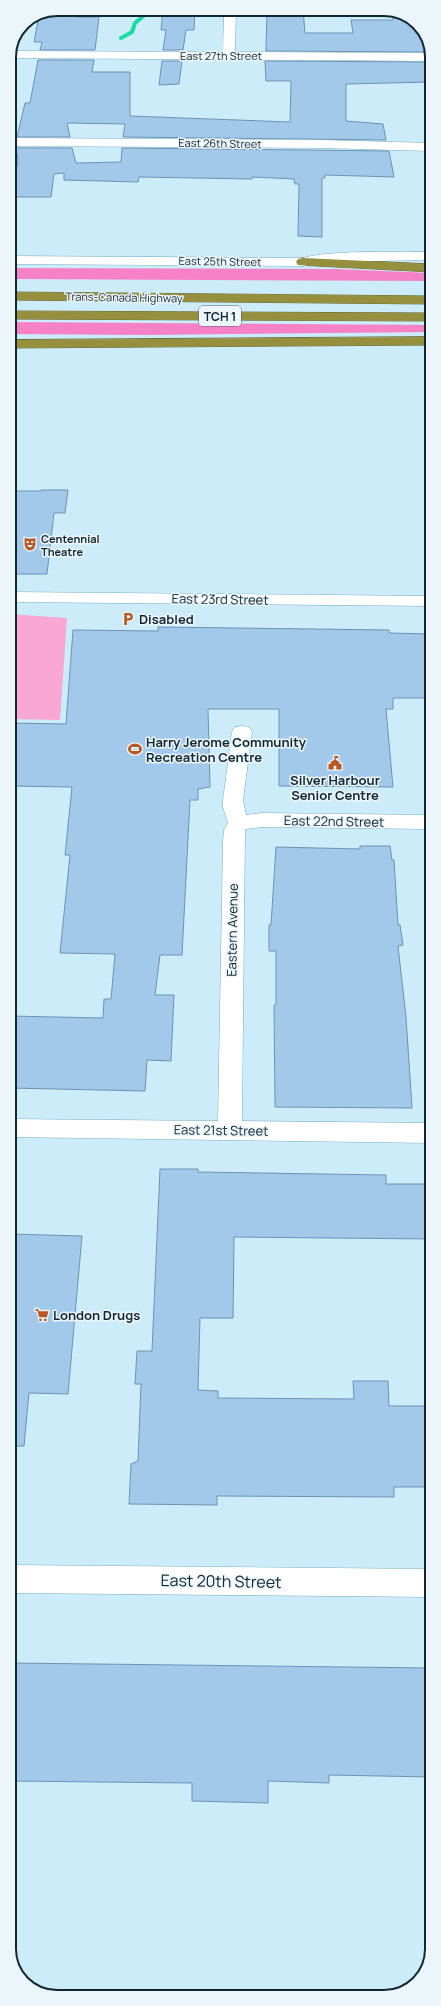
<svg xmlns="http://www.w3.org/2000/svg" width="441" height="2006" font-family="Manrope,sans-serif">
<rect width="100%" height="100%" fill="#ccecfa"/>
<!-- green -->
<path fill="#f9a7d5" d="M9,614L67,618L60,720L9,719Z"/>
<!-- forest -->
<path fill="#f681c6" d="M9,268L335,269L431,273V281L9,279Z
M9,322L431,325V332L147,335L9,334Z"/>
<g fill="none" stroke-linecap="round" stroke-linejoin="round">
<!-- stream -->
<path stroke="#1adda3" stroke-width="4" d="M121,38L132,32L135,23L152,9"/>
</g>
<!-- building -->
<path fill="#a2c8ea" stroke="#6e93b3" d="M57,9H77L76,17H99L95,50H40L42,42H34L39,16Z
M163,9H195L194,30H186L183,50H163L166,30H161Z
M267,9H303L305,33H353L351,20H393L391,10L418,23L431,48V52L266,51Z
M38,60H94L92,72H130V116L290,122L291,81H266L265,61L431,62V82L346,84V121L383,124L386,140L123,137L125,124L67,123L70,137H17L25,103H30Z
M162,61H182L179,84L159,85Z
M16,148H72L76,163L121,162L122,148L389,151L394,177L325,175V178H322V237L298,236L299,184H295L294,179L252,177V179L139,177L138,182L64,180V173L54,174L51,197H12L18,160Z
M41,490H68L65,513H54L47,574H9V491H41Z
M158,627L389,630V633L431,634V698H393V709H386L393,787L279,786V709H208L210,787L198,789V800H190L182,955H160L155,995H174L171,1061L147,1060L145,1091L9,1088V1016L103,1018L104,999H111L115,954L60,953L70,855H65L72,787L9,786V723L66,724L73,630L158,631Z
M360,846H390L392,860H394L398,925H400L403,945L398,946L406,1017L412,1108L275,1107L274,1005H276V951H269V925H271L276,847L360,849Z
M160,1169H198V1172L386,1175V1184H432V1239L234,1237L233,1318H200L198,1390L218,1391V1398L354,1399L353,1381H388L389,1406H432V1487H394V1497L217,1496V1505L129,1504L131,1464L138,1461L141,1384H135L137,1351H152Z
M10,1234L82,1236L68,1394L29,1393L24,1446H10Z
M10,1663L432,1668V1777L329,1775V1783L268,1781V1803L192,1801V1783L10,1781Z"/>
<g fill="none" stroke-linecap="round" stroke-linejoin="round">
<!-- street casing -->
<g stroke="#78adc2" stroke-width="1">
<path id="street" d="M224,9H236L235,52L431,53V61L9,58L11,51L223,52Z
M9,138L322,140L431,143V151L322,148L9,146Z
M431,252V260L318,262L303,266L298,265L296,262C305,249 411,252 431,252Z
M242,726L249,727L252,732L243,800L246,815L262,813L431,815V829L262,827L245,829L242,1121L432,1123V1143L10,1137L9,1119L218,1121L223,842L224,830L228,823L223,807V800L232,732L235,727Z
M10,1565L432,1569V1597L10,1593Z"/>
</g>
<!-- secondary casing -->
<g stroke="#78adc2" stroke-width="1">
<path id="secondary" d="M9,256L303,258L308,259L310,262L308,265L303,266L9,264Z
M9,592L431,596V606L9,602Z"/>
</g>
<!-- highway casing -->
<g stroke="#686b39" stroke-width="1">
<path id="highway" d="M303,258L431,264V272L298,265L296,262L298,259Z
M9,292L431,296V304L9,300Z
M9,311L431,313V321L9,319Z
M431,337V345L9,348V340Z"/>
</g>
<!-- street -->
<use href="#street" fill="#fff" fill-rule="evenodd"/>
<!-- secondary -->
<use href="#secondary" fill="#fff" fill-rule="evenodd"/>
<!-- highway -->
<use href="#highway" fill="#96903e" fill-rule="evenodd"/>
</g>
<!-- icons -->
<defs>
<g id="theatre-bare" transform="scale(1.08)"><path d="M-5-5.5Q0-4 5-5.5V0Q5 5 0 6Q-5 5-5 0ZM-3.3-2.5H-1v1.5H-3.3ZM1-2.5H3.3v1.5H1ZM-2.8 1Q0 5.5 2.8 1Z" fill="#ba5721" stroke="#ebf5fa" stroke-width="2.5" paint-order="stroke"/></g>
<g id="parking-bare" transform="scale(1.08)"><path d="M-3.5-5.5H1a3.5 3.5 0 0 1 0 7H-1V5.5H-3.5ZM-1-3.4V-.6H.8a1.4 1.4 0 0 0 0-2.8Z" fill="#ba5721" stroke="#ebf5fa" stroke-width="2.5" paint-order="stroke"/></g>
<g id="stadium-bare" transform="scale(1.08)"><path d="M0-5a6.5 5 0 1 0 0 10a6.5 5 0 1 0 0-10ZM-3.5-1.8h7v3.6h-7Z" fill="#ba5721" stroke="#ebf5fa" stroke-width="2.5" paint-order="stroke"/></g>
<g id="civic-bare" transform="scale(1.08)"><path d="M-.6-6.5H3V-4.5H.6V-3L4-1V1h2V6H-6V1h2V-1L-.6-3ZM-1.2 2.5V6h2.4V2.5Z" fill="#ba5721" stroke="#ebf5fa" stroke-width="2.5" paint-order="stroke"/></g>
<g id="supermarket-bare" transform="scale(1.08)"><path d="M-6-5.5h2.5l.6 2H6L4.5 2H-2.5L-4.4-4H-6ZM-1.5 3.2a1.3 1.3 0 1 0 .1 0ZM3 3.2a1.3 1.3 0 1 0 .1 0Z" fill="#ba5721" stroke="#ebf5fa" stroke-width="2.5" paint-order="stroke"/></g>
</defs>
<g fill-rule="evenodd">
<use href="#theatre-bare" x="30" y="544"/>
<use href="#parking-bare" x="128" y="619"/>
<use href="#stadium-bare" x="135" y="749"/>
<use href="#civic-bare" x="335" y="763"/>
<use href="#supermarket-bare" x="42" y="1315"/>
</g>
<g text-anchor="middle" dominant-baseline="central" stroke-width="3" stroke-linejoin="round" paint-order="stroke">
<!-- far-street labels -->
<g font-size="11" fill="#122730" stroke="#ebf5fa">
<text x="221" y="55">East 27th Street</text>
<text transform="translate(220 143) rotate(1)">East 26th Street</text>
<text transform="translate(220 261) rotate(1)">East 25th Street</text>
<text transform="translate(124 297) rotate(1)">Trans-Canada Highway</text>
</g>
<!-- far-poi labels -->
<g font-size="11" font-weight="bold" fill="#122730" stroke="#ebf5fa" text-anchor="start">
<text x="41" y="538">Centennial<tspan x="41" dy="13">Theatre</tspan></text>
</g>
<!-- shield labels -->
<rect fill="#ebf5fa" stroke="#53656d" stroke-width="1" x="199" y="306" width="42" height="20" rx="3"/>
<g font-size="12" font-weight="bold" fill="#122730">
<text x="220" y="316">TCH 1</text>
</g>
<!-- street labels -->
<g font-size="13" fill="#122730" stroke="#ebf5fa">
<text transform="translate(220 599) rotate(1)">East 23rd Street</text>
<text transform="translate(334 821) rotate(1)">East 22nd Street</text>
<text transform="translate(232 930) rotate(-89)">Eastern Avenue</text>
<text transform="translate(221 1130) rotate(1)">East 21st Street</text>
</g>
<!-- poi labels -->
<g font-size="13" font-weight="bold" fill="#122730" stroke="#ebf5fa" text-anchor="start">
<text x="139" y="619">Disabled</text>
<text x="146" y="742">Harry Jerome Community<tspan x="146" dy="15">Recreation Centre</tspan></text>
<text x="335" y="780" text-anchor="middle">Silver Harbour<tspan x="335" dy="15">Senior Centre</tspan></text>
<text x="53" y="1315">London Drugs</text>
</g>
<!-- near-street labels -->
<g font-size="16" fill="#122730" stroke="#ebf5fa">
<text transform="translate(221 1581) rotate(1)">East 20th Street</text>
</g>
</g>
<!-- crop -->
<path d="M0 0H441V2006H0ZM57 16H384A41 41 0 0 1 425 57V1949A41 41 0 0 1 384 1990H57A41 41 0 0 1 16 1949V57A41 41 0 0 1 57 16Z" fill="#ebf5fa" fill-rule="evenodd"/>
<path fill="none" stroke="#122730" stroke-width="2" d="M57 16H384A41 41 0 0 1 425 57V1949A41 41 0 0 1 384 1990H57A41 41 0 0 1 16 1949V57A41 41 0 0 1 57 16Z"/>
</svg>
